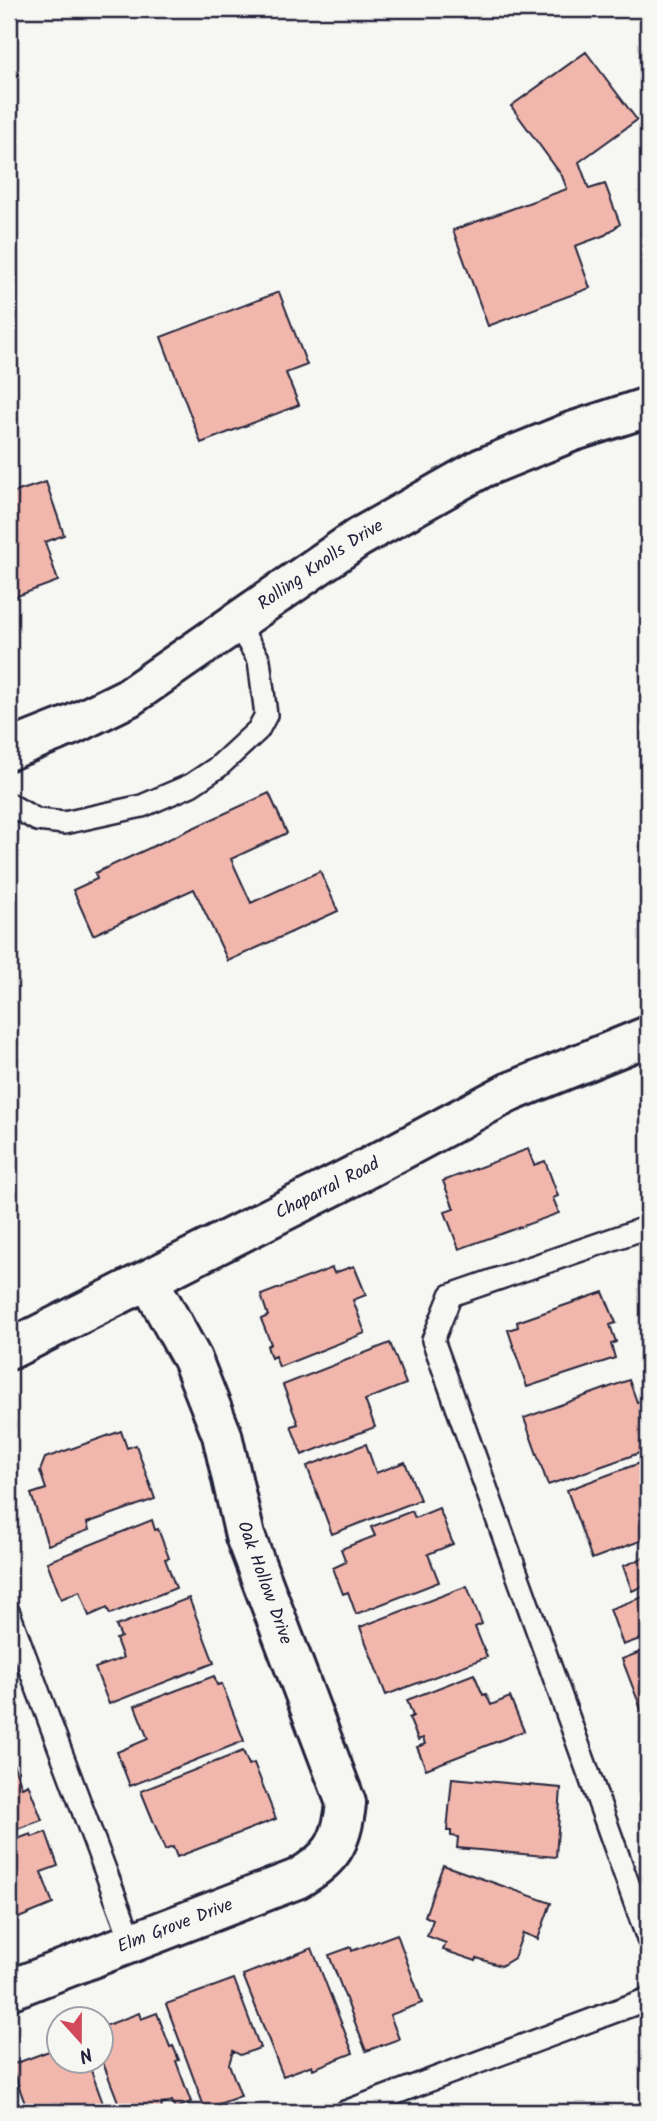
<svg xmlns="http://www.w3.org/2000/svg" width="657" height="2121" font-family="Kalam,sans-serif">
<rect width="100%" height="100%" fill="#f6f6f2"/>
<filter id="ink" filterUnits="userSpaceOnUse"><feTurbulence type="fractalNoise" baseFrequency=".0143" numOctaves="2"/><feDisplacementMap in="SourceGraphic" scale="14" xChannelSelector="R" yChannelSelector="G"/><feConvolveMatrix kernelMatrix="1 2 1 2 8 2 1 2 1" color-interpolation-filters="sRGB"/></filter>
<g filter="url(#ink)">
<!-- building -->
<path fill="#f2b7ac" stroke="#22223b" stroke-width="2" d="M586,52L637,120L579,162L589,189L605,184L620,224L605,235L575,246L590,288L488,326L453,230L567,189L562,176L511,106Z
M279,292L307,365L286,373L299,405L201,443L161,337Z
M46,482L64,535L45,542L58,581L9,599V494Z
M269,793L287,833L231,859L251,903L320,871L338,911L228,961L194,889L93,935L73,890L97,879L95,873Z
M528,1149L534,1165L545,1161L558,1196L553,1198L559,1213L459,1249L445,1212L454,1209L443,1181Z
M354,1266L366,1295L353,1300L365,1333L279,1367L275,1356L271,1358L267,1346L271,1344L261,1319L268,1316L261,1295L332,1268L334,1273Z
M603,1292L616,1323L610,1325L616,1342L611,1344L615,1358L527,1387L508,1330L518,1327L517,1322Z
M390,1343L406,1384L365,1400L375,1427L302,1455L291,1426L298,1424L283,1385Z
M629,1380L637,1402L641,1401L648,1422V1450L548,1485L524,1418Z
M121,1431L127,1448L136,1445L155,1499L87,1523L89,1530L48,1545L31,1494L46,1489L40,1471L45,1458Z
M366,1444L376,1473L405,1462L420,1500L332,1534L307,1466Z
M648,1460V1538L592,1559L567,1490Z
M439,1508L453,1544L428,1554L439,1582L356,1614L348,1592L343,1594L333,1568L346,1562L341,1549L375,1536L371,1527L412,1511L415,1518Z
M152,1520L155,1530L158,1529L169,1558L165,1559L176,1588L110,1614L107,1608L89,1616L80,1591L61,1599L47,1562Z
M648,1556V1636L623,1645L610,1609L646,1596L643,1586L632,1591L623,1566Z
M467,1586L482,1624L475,1627L487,1657L386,1695L360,1627Z
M189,1598L214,1663L109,1704L95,1668L123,1658L116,1639L121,1637L116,1626Z
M648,1649V1727L622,1659Z
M474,1674L483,1695L486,1694L491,1705L510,1697L524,1731L426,1769L417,1747L425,1744L423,1738L418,1740L409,1718L413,1716L407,1700Z
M214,1676L217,1685L222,1684L244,1741L130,1786L117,1752L148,1739L135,1706Z
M243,1751L249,1765L254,1763L276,1819L177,1857L173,1847L165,1850L141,1791Z
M9,1753L22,1787L28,1784L42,1820L9,1832Z
M452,1778L561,1788L556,1857L457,1848L458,1837L451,1836V1831H447Z
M46,1832L58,1866L41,1872L53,1904L9,1922V1842L31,1834L32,1837Z
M443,1865L551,1903L538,1939L523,1933L514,1958L501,1966L477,1958L476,1961L443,1950L446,1943L427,1936L433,1920L425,1916Z
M397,1934L422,2003L390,2015L399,2039L366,2051L329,1955L351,1947L352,1951Z
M312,1948L353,2053L313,2069L312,2065L283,2076L243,1975Z
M234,1979L260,2048L240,2055L233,2051L229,2064L241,2096L205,2109L166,2004Z
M139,2013L141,2019L157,2013L170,2047L173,2046L179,2060L176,2061L191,2102L175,2109L172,2101L161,2105L163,2112H122L102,2060V2035L105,2034L102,2027Z
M60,2047V2062H88L106,2112H28L11,2065Z
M9,2094L13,2104L15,2103L18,2112H9Z"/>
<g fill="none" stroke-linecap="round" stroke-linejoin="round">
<!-- lane casing -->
<g stroke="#22223b" stroke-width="26">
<path id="lane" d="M9,804L37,820L64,823L142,806L191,785L218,767L258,730L266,715L259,660L236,622
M648,1227L451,1295L433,1340L648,1939
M9,1613L132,1942
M345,2112L648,1999"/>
</g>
<!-- street casing -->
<g stroke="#22223b" stroke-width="44">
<g id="street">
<path id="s1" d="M9,750L72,725L129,697L358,538L482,468L571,432L648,407"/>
<path id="s2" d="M9,1990L297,1879C332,1859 342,1843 346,1803L245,1536L222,1435L192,1359L149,1281"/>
</g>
</g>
<!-- secondary casing -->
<g stroke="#22223b" stroke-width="44">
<g id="secondary">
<path id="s3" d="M9,1350L351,1177L508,1093L648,1036"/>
</g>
</g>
<!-- lane -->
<use href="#lane" stroke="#f6f6f2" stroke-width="21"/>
<!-- street -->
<use href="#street" stroke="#f6f6f2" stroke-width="38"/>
<!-- secondary -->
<use href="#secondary" stroke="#f6f6f2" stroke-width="38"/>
</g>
</g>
<g text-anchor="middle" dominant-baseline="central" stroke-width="5" stroke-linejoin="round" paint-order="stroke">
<!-- street labels -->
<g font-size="18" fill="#22223b" stroke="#f6f6f2">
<text stroke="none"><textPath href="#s1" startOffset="364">Rolling Knolls Drive</textPath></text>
<text stroke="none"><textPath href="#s3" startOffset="357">Chaparral Road</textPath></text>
<text transform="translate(264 1583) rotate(70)">Oak Hollow Drive</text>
<text stroke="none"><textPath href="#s2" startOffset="178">Elm Grove Drive</textPath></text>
</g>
</g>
<!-- margin -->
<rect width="657" height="2121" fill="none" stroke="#f6f6f2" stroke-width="35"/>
<rect x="18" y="18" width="622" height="2086" fill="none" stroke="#22223b" stroke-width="2.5" filter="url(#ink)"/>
<!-- north arrow -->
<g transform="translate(80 2040) rotate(159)"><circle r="33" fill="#f6f6f2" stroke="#a1a1a9" stroke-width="2"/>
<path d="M0-5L12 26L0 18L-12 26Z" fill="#d1495b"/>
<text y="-10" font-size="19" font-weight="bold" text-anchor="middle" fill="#22223b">N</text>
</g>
</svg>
